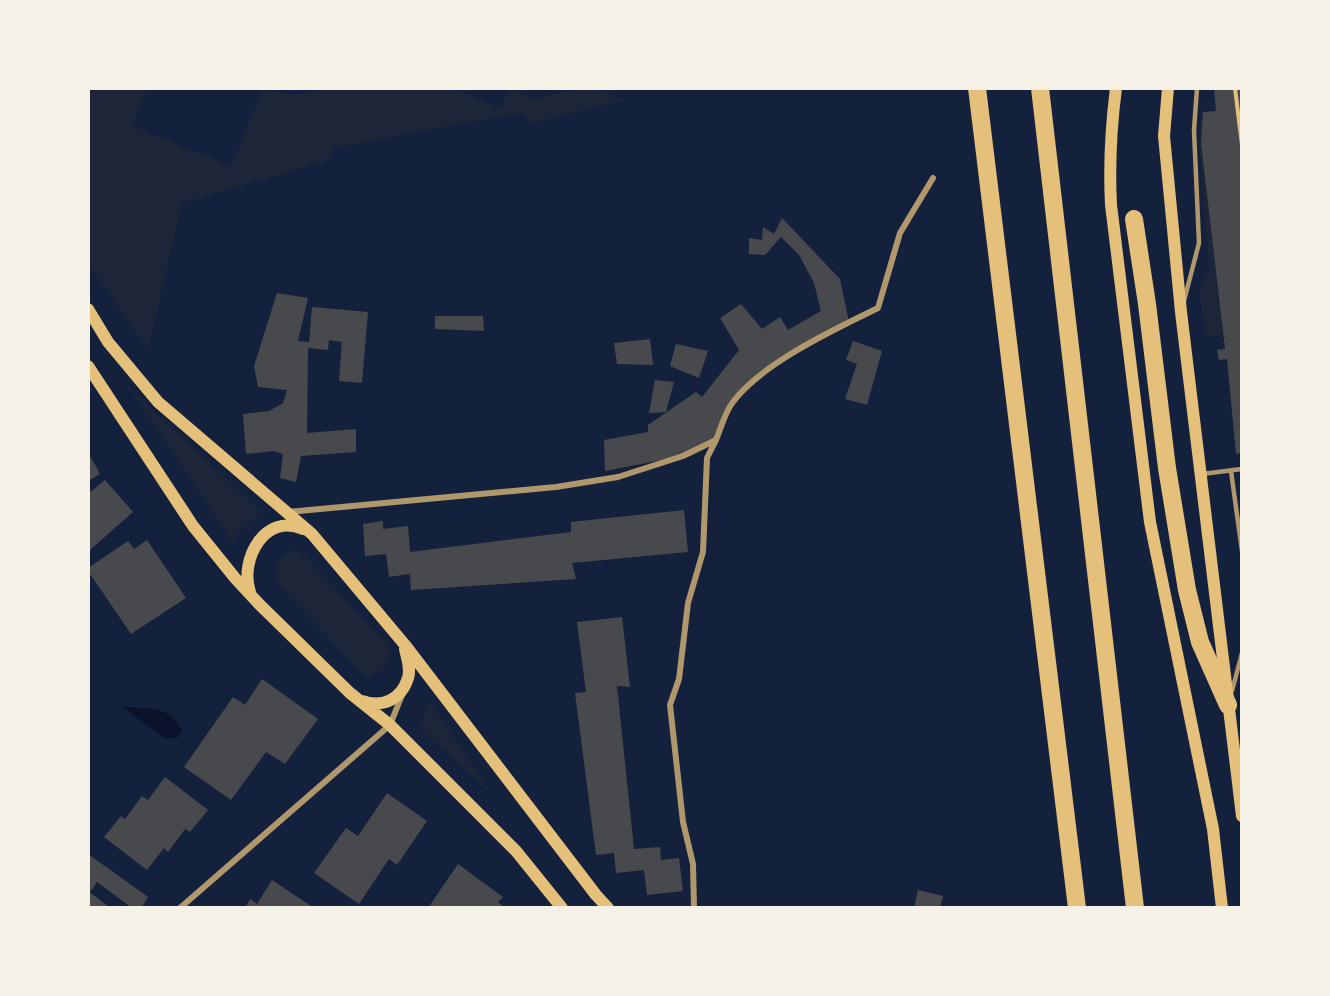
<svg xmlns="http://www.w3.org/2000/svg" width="1330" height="996" font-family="'Alegreya Sans',sans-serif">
<rect width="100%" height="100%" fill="#14213d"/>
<!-- green -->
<path fill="#1d2539" d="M318,89H452L501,108L509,89L533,99L578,89H596L624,100L528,124L527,118L520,113L333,148L330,160L182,203L148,350L89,265V89H147L132,126L231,166L263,89C283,94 298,98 318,89Z
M1201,111L1203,112L1201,143L1223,335L1206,337L1199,293L1209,269L1199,142Z
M131,390L262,512L241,530L233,543Z
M288,551H296L305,555L387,645L390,656L383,670L369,677L358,670L277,583C274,570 277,561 288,551Z
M429,701L493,795L419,728Z"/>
<!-- water -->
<path fill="#0b132b" d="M122,707C146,708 171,705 182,731L177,738H164Z"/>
<!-- building -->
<path fill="#48494c" d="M1214,88H1242V453L1236,454L1227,359L1219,360L1217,350L1225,349L1201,143L1203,112L1216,111Z
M782,218L840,279L849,322L752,381L732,403L716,440L683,456L605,471L604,440L648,432V425L696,392L702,397L739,350L720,318L741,304L762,329L780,317L788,330L821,311L814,283L799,255L781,237L765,255L749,254V238L762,240L763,227L774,234Z
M277,293L308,298L298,341L309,342L312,307L368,312L362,383L339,381L342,342L329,340L328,350L308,348L307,433L356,429V452L301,456L296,482L280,478L283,454L274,451L246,454L243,414L269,411L283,403L287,390L258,387L254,366Z
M435,316H483L484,331L435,329Z
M650,339L653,365L617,364L614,343Z
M853,341L882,351L867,405L845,399L857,364L846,360Z
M676,344L708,351L699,378L670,366Z
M655,380L674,382L666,412L649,413Z
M88,452L100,474L88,481Z
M105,480L133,512L90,550L88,494Z
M684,510L688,552L572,563L576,579L411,590L410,574L389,577L386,554L365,556L363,524L383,521V529L408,526L410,552L571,532V522Z
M147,540L186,598L131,634L88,571V568L128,541L134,549Z
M622,617L630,687L617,686L634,849L660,847L661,860L679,858L683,891L647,895L644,870L616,873L614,853L596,855L575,693L586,692L577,622Z
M262,679L318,719L285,764L266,752L231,800L184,767L233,697L245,705Z
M165,777L208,810L190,832L185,829L168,852L164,848L147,870L104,837L121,816L125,819L142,796L148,800Z
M387,793L427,821L397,865L389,859L359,904L314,873L346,828L358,836Z
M88,854L148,897L141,908H132L97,882L91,891L88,889Z
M458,864L503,897L498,902L505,908H428Z
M272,880L314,908H245L250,899L257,904Z
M918,890L943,896L940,908H914Z
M88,891L111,908H88Z"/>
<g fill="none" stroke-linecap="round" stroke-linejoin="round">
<!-- path -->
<path stroke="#e5c07b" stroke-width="4" d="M1235,88L1242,145"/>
<!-- service -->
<path stroke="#b1986c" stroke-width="4.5" d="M1184,301L1199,243L1194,130L1197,88
M1231,471L1242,551
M1202,474L1242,469
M1232,691L1242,653"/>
<!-- minor -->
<path stroke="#b1986c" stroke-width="6" d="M288,512L556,487L618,477L683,456L716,440C721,428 725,412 733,402C762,363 835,329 878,308L900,233L933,178
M180,908L390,725L402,695
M694,908L693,864L683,822L670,705L679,679L688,603L703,552L707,458L716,440"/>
<!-- secondary -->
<path stroke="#e5c07b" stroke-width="12" d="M1116,88C1111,127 1109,166 1111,205L1150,522L1213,829L1222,908
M1168,88L1164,136L1181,312L1242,816
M88,309L108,342L158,402L312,534L405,645L596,895L608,908
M88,366L193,526L235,578L259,604L350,693L390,725L516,851L562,908
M250,592C239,560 265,512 303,529
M362,701C382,708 401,700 408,678C411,669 407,658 405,649"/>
<!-- motorway -->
<path stroke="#e5c07b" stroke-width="18" d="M977,88L1077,908
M1040,88L1135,908
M1134,219L1147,304L1167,468L1187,590L1200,642L1228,705"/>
</g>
<!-- border -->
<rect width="1330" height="996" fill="none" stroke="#f6f1e7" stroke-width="180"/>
</svg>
